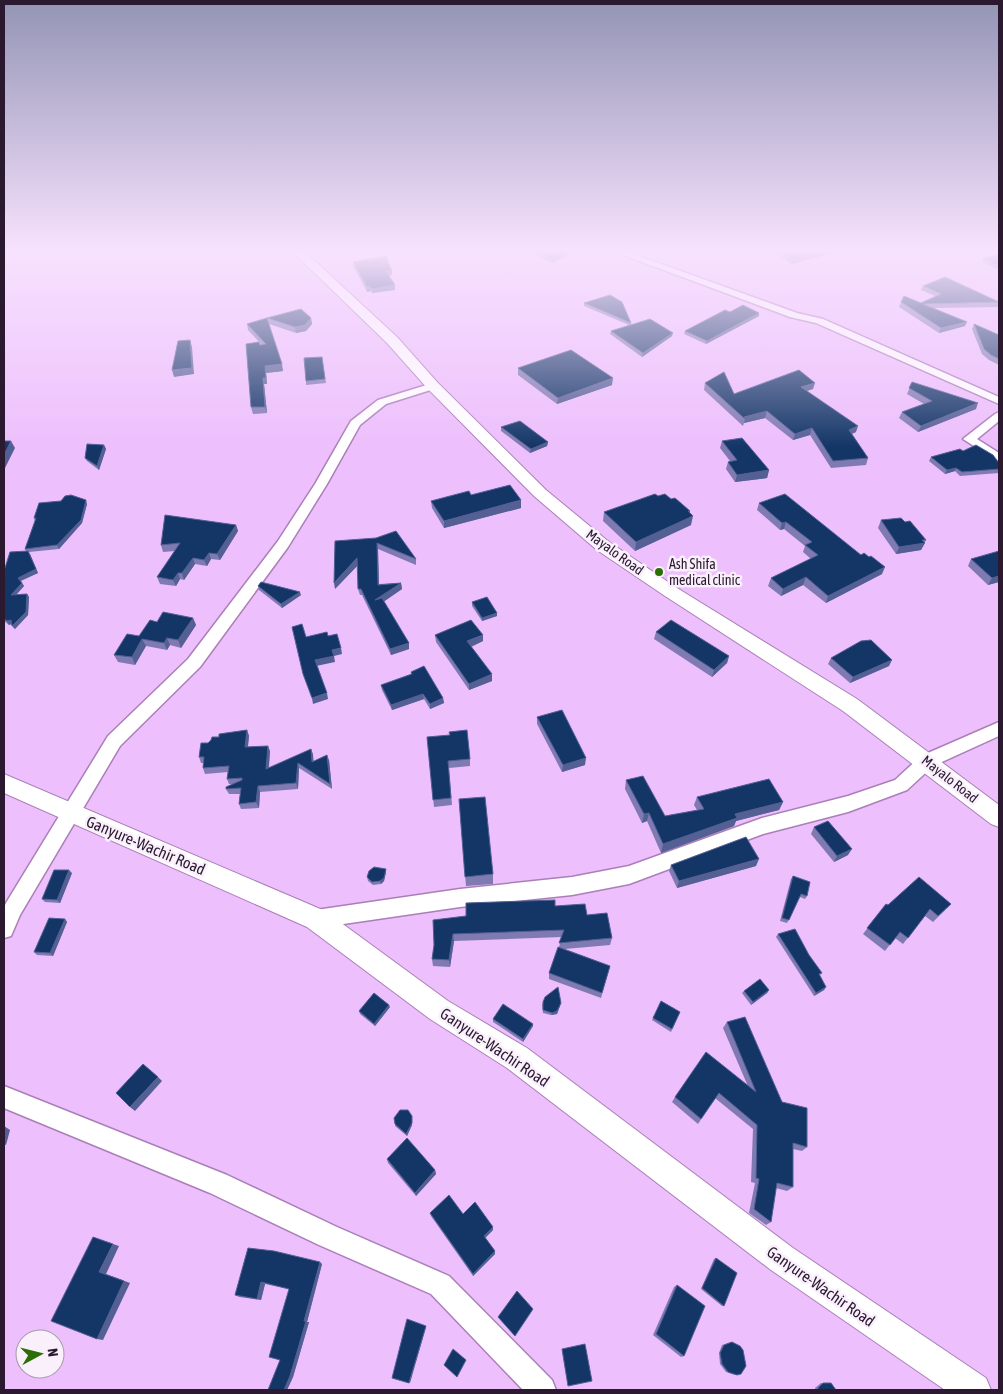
<svg xmlns="http://www.w3.org/2000/svg" width="1003" height="1394" font-family="'Asap Condensed',sans-serif">
<rect width="100%" height="100%" fill="#edbffc"/>
<g fill="none" stroke-linecap="round" stroke-linejoin="round">
<!-- minor casing -->
<g stroke="#aa7fb8" stroke-width="3">
<path id="minor" d="M615,252H628L797,313L823,319L999,397V404L816,323L790,317Z
M433,383L437,384L439,386L437,388L386,404L360,425L327,484L288,547L200,667L120,746L20,915L11,936L4,938V907L6,903L108,736L188,659L278,541L315,484L351,421L378,400Z
M999,412V421L977,439L999,453V462L963,439L995,414Z
M999,722V736L933,766L907,790L848,812L763,834L629,884L572,895L460,907L316,928L309,926L306,919L309,912L316,910L460,889L572,877L629,866L762,818L848,796L895,780L921,756Z
M4,1086L227,1175L337,1227L449,1276L552,1380L556,1390H523L431,1294L319,1245L210,1193L4,1108Z"/>
</g>
<!-- tertiary casing -->
<g stroke="#aa7fb8" stroke-width="2">
<path id="tertiary" d="M293,252H305L397,337L438,383L546,490L609,542L677,588L857,699L999,805V827L991,824L843,711L665,596L597,550L534,496L428,389L387,343Z
M4,774L325,911L448,1001L527,1048L793,1248L986,1378L991,1390H945L771,1270L507,1068L430,1019L307,927L4,793Z"/>
</g>
<!-- minor -->
<use href="#minor" fill="#fff" fill-rule="evenodd"/>
<!-- tertiary -->
<use href="#tertiary" fill="#fff" fill-rule="evenodd"/>
</g>
<!-- wall -->
<path fill="#807ab2" d="M528,252H568L566,257L551,263Z
M773,252H837L791,264Z
M999,254V270L982,262L983,258Z
M353,262L392,271V275L389,276L395,290L372,293L371,291L367,292L353,266Z
M923,286L999,302V307L934,308L965,326L939,333L899,307L901,302L921,303L935,296L921,290Z
M584,303L631,323V325L672,336L642,357L610,334L611,331L629,325L584,306Z
M730,312L759,313V316L706,344L684,334L685,331Z
M267,318H311L312,324L306,331L296,333L269,324L283,371L266,373L267,384H264L267,413L253,414L251,407L260,345H262L248,330L247,324Z
M974,324L999,335V365L989,360L982,354L972,329Z
M322,357L326,383L306,385V381Z
M518,368L612,385L557,404L518,375Z
M912,382L976,409L918,432L899,418L902,412L924,404L907,394Z
M705,383L734,394L813,389L807,391L856,432L852,434L868,458L866,465L831,468L810,435L793,440L765,418L744,423L743,426L704,390Z
M501,427L548,442L547,446L530,453L501,431Z
M722,441L769,470L767,478L735,482L726,469L728,462L730,461L720,448Z
M104,445L106,449L99,470L87,461L85,458Z
M963,451L999,463V473L960,476L955,471L945,474L929,461L931,457Z
M471,495L521,508L444,528L432,508L431,501Z
M658,496L671,499L690,511L691,525L635,551L603,521L604,512Z
M61,501L87,504L82,523L59,549L29,552L38,573L21,581L24,586L17,594H27L29,597L28,615L15,629L12,624L9,625L4,621V571L26,551L25,549L35,521L34,518Z
M759,503L882,574L826,603L803,585L781,596L768,586L771,578L811,559L803,552L805,546L784,529L780,530L757,510Z
M881,520L905,522L926,540L921,550L896,554L878,528Z
M236,525L238,531L220,560L211,559L207,566L195,564L184,580L180,579L176,586L160,584L157,577L175,551L163,552L161,545Z
M376,538L416,559V565L378,549L379,584L401,583L402,589L383,602L409,643V649L391,655L362,595H360L358,589V565L335,589Z
M971,559L999,582L988,585L968,566Z
M258,586L301,595L282,608L259,590Z
M472,602L497,616L482,621L472,606Z
M193,618L196,625L181,648L170,645L167,650L146,646L135,665L118,662L114,655L157,622Z
M656,632L729,656L727,663L712,677L654,639Z
M435,635L483,641L471,647L492,681L469,690L436,642Z
M831,658L889,666L850,683L828,664Z
M411,672L443,698L444,703L430,709L424,699L392,710L382,690L381,685L411,674Z
M537,717L585,765L562,772L537,724Z
M247,730L249,736L248,747L270,751L269,768L313,754V761L329,760L332,789L299,768L298,789L260,792L259,808L241,809L239,804L240,794H229L226,789L232,784H229L227,779L228,772L205,774L203,768V763H201L199,757L219,737Z
M427,737L470,759V766L449,768L452,805L434,807Z
M626,780L665,816L697,810L694,805L697,797L783,802L779,810L736,821L734,826L661,853L647,821L642,823L625,789Z
M459,799L493,874V884L466,886Z
M814,827L848,855L834,862L811,834Z
M671,865L756,866L677,888L669,871Z
M386,872L384,881L381,884L373,885L368,881L367,877Z
M72,873L60,903L45,902L42,899Z
M793,876L807,896L805,899L800,897L787,923L780,921L791,879Z
M886,904L888,905L945,910L933,922L925,916L903,944L895,938L885,951L863,934Z
M555,906L587,915L612,938L610,945L565,949L610,966L601,998L549,979V973L559,947L562,937L454,941L450,967L433,966L432,959L466,916Z
M65,919L67,922L53,956L37,955L34,952Z
M778,934L809,955L822,973L820,975L826,987L824,990L814,996L776,937Z
M769,990L767,993L751,1005L742,993L744,991Z
M661,1001L680,1012L671,1032L652,1020Z
M542,1004L560,1006L557,1014L551,1015L543,1013Z
M390,1007L375,1026L360,1014L359,1011Z
M493,1019L533,1024V1026L523,1042L493,1022Z
M727,1022L782,1102L807,1147L802,1151L793,1149V1187L787,1191L776,1188L771,1222L766,1225L749,1213L755,1183L751,1182L753,1129L715,1098L698,1124L672,1102L675,1097L747,1084L723,1028Z
M412,1116V1125L407,1136L395,1126V1124Z
M387,1159L435,1170L436,1174L416,1196L388,1163Z
M430,1213L463,1214L493,1227V1230L485,1238L495,1254L473,1276L431,1216Z
M248,1248L322,1264L307,1322H309L293,1377L287,1390H268L280,1360L289,1289L265,1284L261,1300L239,1297L235,1295Z
M716,1258L724,1306H722L701,1289L714,1259Z
M677,1285L684,1356L681,1357L653,1335L674,1287Z
M732,1342L737,1375H735L726,1372L720,1364L719,1353L722,1345Z
M821,1383H831L836,1390H815V1388Z"/>
<!-- shaded-wall -->
<path fill="#545f94" d="M567,252H568L566,257L551,263V259Z
M822,252H837L791,264L792,259Z
M386,271H392V275L386,276Z
M395,285V290L372,293V289Z
M370,286L371,291L367,292V287Z
M759,313V316L706,344L707,341Z
M311,318L312,324L306,331L296,333L295,327Z
M967,322L965,326L939,333L941,328Z
M673,333L672,336L642,357L643,353Z
M190,340L192,347L194,374L174,377L172,370Z
M282,364L283,371L266,373L267,384H264L267,413L265,407L263,378L265,366Z
M613,378L612,385L557,404L558,398Z
M815,383L813,389L799,393L801,387Z
M978,403L976,409L918,432L921,426Z
M767,411L765,418L744,423L745,419L744,417Z
M858,426L856,432L846,436L849,430Z
M812,428L810,435L793,440L795,434Z
M11,441L15,448L4,470V455Z
M548,442L547,446L530,453L531,449Z
M104,445L106,449L99,470L97,466Z
M956,468L955,471L945,474L947,470Z
M769,470L767,478L735,482L737,475Z
M86,500L87,504L82,523L59,549L57,545Z
M521,500V508L444,528V521Z
M688,511H690L689,518L693,516L691,525L635,551L636,542Z
M786,522L784,529L780,530L782,523Z
M236,525L238,531L220,560L217,554Z
M377,543L378,549L379,591L378,585Z
M925,543L921,550L896,554L899,547Z
M209,553L211,559L207,566L204,560Z
M30,554L38,573L20,581L18,578Z
M193,558L195,564L184,580L182,573Z
M357,558L359,564L335,589L334,583Z
M885,567L882,574L826,603L828,596Z
M178,573L180,579L176,586L173,580Z
M999,576V582L988,585L992,578Z
M806,577L803,585L781,596L783,589Z
M22,583L24,586L13,598L11,595Z
M401,583L402,589L376,607L375,600Z
M300,592L301,595L282,608L281,604Z
M27,594L29,597L28,615L15,629L12,626Z
M497,613V616L482,621V618Z
M193,618L196,625L181,648L178,640Z
M11,620L13,623L9,625L7,621Z
M483,635V641L468,648L467,641Z
M167,638L170,645L167,650L164,643Z
M142,639L146,646L135,665L132,657Z
M409,643V649L391,655L390,649Z
M341,648L342,654L334,656L335,662L316,666L315,660L332,650Z
M729,656L727,663L712,677L714,670Z
M892,660L889,666L850,683L853,677Z
M492,674V681L469,690V684Z
M327,693L328,699L313,704L312,698Z
M423,694L424,699L392,710L391,705Z
M443,698L444,703L430,709V704Z
M247,730L249,736L247,753L245,747Z
M268,746L270,751L268,775L266,769Z
M311,749L313,754L314,767L312,762Z
M327,755L329,760L332,789L330,784Z
M586,758L585,765L562,772L563,765Z
M298,763L299,768L298,789L296,783Z
M258,786L260,792L259,808L256,802Z
M783,802L779,810L736,821L734,826L661,853L663,844L735,814Z
M649,813L647,821L642,823L644,814Z
M852,849L848,855L834,862L837,856Z
M759,859L756,866L677,888L679,881Z
M386,869V872L384,881L381,884L380,881Z
M69,870L72,873L60,903L57,900Z
M65,919L67,922L53,956L50,953Z
M453,934L454,941L450,967L449,960Z
M826,987L824,990L814,996L816,993Z
M769,990L767,993L751,1005L753,1002Z
M561,1003L557,1014L551,1015L552,1013Z
M389,1005L390,1007L375,1026L374,1024Z
M533,1024V1026L523,1042V1039Z
M158,1077L162,1081L135,1111L130,1107Z
M412,1116V1125L407,1136L406,1134Z
M4,1126L10,1130L6,1145L4,1144Z
M435,1170L436,1174L416,1196L415,1193Z
M493,1227V1230L484,1239V1236Z
M113,1244L119,1246L106,1274L130,1283L103,1340L97,1339L99,1272Z
M495,1251V1254L473,1276V1274Z
M320,1262L322,1264L307,1322H309L293,1377L287,1390H284L304,1321Z
M261,1282L265,1284L261,1300L257,1299Z
M426,1326V1327L410,1383H409Z"/>
<!-- building -->
<path fill="#133667" stroke="#545f94" d="M538,252H567L551,259Z
M781,252H822L792,259Z
M999,254V266L983,258Z
M386,256L392,271H386L395,285L372,289L370,286L367,287L353,262Z
M945,277L999,302L923,304L967,322L941,328L901,302L904,296L921,303L941,294L923,286Z
M610,295L622,302L631,323L584,303Z
M743,305L759,313L707,341L685,331L725,310L730,312Z
M301,309L311,318L305,325L295,327L267,318Z
M267,318L282,364L265,366L266,378H263L265,407H251L246,344L259,342L260,345L266,344L247,324Z
M650,319L673,333L643,353L611,331Z
M974,324L999,335V359L991,355L984,349Z
M190,340L192,368L172,370L178,341Z
M571,350L613,378L558,398L518,368Z
M322,357L325,379L306,381L304,358Z
M799,370L815,383L801,387L858,426L849,430L868,458L833,461L812,428L795,434L767,411L744,417L745,419L705,383L724,372L734,394Z
M912,382L978,403L921,426L902,412L932,401L909,388Z
M520,421L548,442L531,449L501,427Z
M742,438L769,470L737,475L728,462L737,460L722,441Z
M4,441H11L4,455Z
M87,444L104,445L97,466L85,458Z
M976,445L993,455L999,463V469L962,472L956,468L947,470L931,457L960,449L963,451Z
M510,485L521,500L444,521L431,501L469,491L471,495Z
M655,494L658,496L665,494L671,499L675,498L690,511H688L693,516L636,542L604,512Z
M785,494L861,555L864,553L869,557L871,556L885,567L828,596L806,577L783,589L771,578L818,555L805,545L812,542L786,522L782,523L759,503Z
M71,495L86,500L81,520L57,545L25,549L36,518H34L39,503L61,501L65,496Z
M165,515L236,525L217,554L209,553L204,560L193,558L182,573H178L173,580L157,577L180,543L161,545Z
M901,518L905,522L910,521L926,540H922L925,543L899,547L881,520Z
M396,531L416,559L377,543L378,585L401,583L375,600L382,598L409,643L390,649L361,589H358L357,558L334,583L335,541L376,538Z
M28,551L36,569L18,578L22,583L11,595L27,594L26,612L12,626L11,620L7,621L4,619V571L10,552Z
M999,551V576L992,578L971,559Z
M261,582L300,592L281,604L258,586Z
M487,597L497,613L482,618L472,602Z
M163,612L193,618L178,640L167,638L164,643L142,639L132,657L114,655L127,634L139,636L150,620L157,622Z
M471,620L483,635L467,641L492,674L469,684L435,635Z
M671,620L729,656L714,670L656,632Z
M302,624L306,637L327,632L328,636L337,634L341,648L332,650L334,656L315,660L327,693L312,698L303,674L292,627Z
M871,640L892,660L853,677L831,658L861,641Z
M424,666L443,698L430,704L423,694L391,705L381,685L412,674L411,672Z
M562,710L586,758L563,765L537,717Z
M247,730L245,747L268,746L266,769L311,749L312,762L327,755L330,784L298,763L296,783L258,786L256,802L239,804L241,788L226,789V787L242,780V778L227,779L229,766L203,768L204,757H199L201,743H208L211,740L212,737H219V734Z
M467,730L470,759L448,761L451,798L433,800L427,737L450,735L449,732Z
M643,776L665,816L704,809L697,797L769,779L783,802L735,814L737,818L663,844L649,813L644,814L626,780Z
M485,797L493,874L465,877L459,799Z
M828,821L852,849L837,856L814,827Z
M746,837L759,859L679,881L671,865Z
M374,867L386,869L384,878L380,881L372,882L367,877L369,871Z
M54,870H69L57,900L42,899Z
M793,876L810,882L807,896L801,894L789,920L782,918Z
M919,877L951,904L938,916L930,909L908,938L900,932L890,945L867,928L886,904L888,905Z
M555,900V906L585,904L587,915L607,913L612,938L559,943L564,930L453,934L449,960L432,959L434,945L433,920L466,916V903Z
M49,918L65,919L50,953L34,952Z
M795,929L809,955L822,973L819,974L826,987L816,993L778,934Z
M558,947L610,966L602,993L549,973Z
M760,979L769,990L753,1002L744,991Z
M558,987L561,1003L557,1011L552,1013L543,1010V1002L545,997Z
M374,993L389,1005L374,1024L359,1011Z
M661,1001L680,1012L672,1029L653,1018Z
M503,1004L533,1024L523,1039L493,1019Z
M745,1017L782,1102L807,1108V1147L793,1143V1187L777,1183L771,1222L754,1209L759,1179L756,1178L757,1125L719,1093L701,1119L675,1097L706,1052L756,1092L727,1022Z
M143,1064L158,1077L130,1107L116,1093Z
M400,1110H408L412,1116V1123L406,1134L395,1124L394,1118Z
M407,1138L435,1170L415,1193L387,1159Z
M449,1195L463,1214L475,1202L493,1227L484,1236L495,1251L473,1274L430,1213Z
M93,1237L113,1244L99,1272L124,1281L97,1339L51,1321Z
M248,1248L274,1251L320,1262L304,1321H306L290,1376L284,1390H268L280,1360L269,1357L289,1289L261,1282L257,1299L235,1295Z
M716,1258L737,1273L724,1306L702,1288Z
M677,1285L705,1306L684,1356L656,1334Z
M517,1291L533,1309L515,1336L498,1317Z
M407,1319L426,1326L409,1383L392,1378Z
M732,1342L740,1346L743,1350L746,1366L741,1374L737,1375L728,1372L722,1364L720,1353L724,1345Z
M585,1344L592,1381L568,1386L562,1349Z
M453,1349L466,1360L457,1377L444,1365Z
M823,1383H831L836,1390H818V1388Z"/>
<!-- sky -->
<linearGradient id="sky" x2="0" y2="1"><stop stop-color="#9394b5"/><stop offset="0.56" stop-color="#f7e2fe"/><stop offset="1" stop-color="#f7e2fe" stop-opacity="0"/></linearGradient>
<rect width="1003" height="447" fill="url(#sky)"/>
<!-- markers -->
<circle fill="#2c6e06" stroke="#f9f0fc" stroke-width="2" cx="659" cy="572" r="5"/>
<g text-anchor="middle" dominant-baseline="central" stroke-width="5" stroke-linejoin="round" paint-order="stroke">
<!-- street labels -->
<g font-size="14" fill="#2a192f" stroke="#f9f0fc">
<text transform="translate(615 552) rotate(36)">Mayalo Road</text>
<text transform="translate(950 779) rotate(38)">Mayalo Road</text>
</g>
<!-- poi labels -->
<g font-size="14" fill="#2a192f" stroke="#f9f0fc" text-anchor="start">
<text x="669" y="564">Ash Shifa<tspan x="669" dy="16">medical clinic</tspan></text>
</g>
<!-- near-street labels -->
<g font-size="16" fill="#2a192f" stroke="#f9f0fc">
<text transform="translate(146 845) rotate(23)">Ganyure-Wachir Road</text>
<text transform="translate(495 1047) rotate(34)">Ganyure-Wachir Road</text>
<text transform="translate(821 1286) rotate(35)">Ganyure-Wachir Road</text>
</g>
</g>
<!-- border -->
<rect width="1003" height="1394" fill="none" stroke="#2a192f" stroke-width="10"/>
<!-- north arrow -->
<g transform="translate(40 1354) rotate(83)"><circle r="24" fill="#f9f0fc" stroke="#a69aaa"/>
<path d="M0-4L9 19L0 12L-9 19Z" fill="#2c6e06"/>
<text y="-8" font-size="14" font-weight="bold" text-anchor="middle" fill="#2a192f">N</text>
</g>
</svg>
